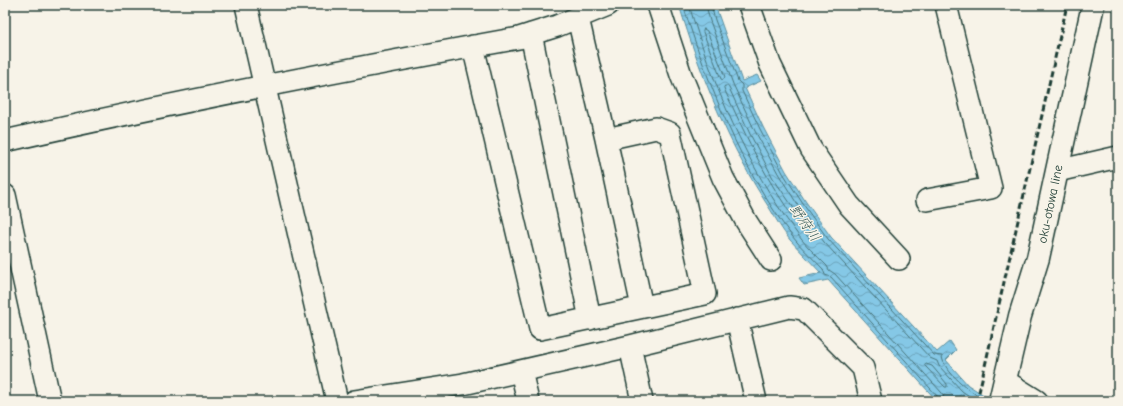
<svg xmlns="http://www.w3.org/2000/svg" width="1123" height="406" font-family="'Comic Neue','Klee One',sans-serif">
<defs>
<pattern id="water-waves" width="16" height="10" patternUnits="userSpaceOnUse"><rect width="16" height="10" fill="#85c8e6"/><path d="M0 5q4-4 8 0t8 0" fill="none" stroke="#6ca4bb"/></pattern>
</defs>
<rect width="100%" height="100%" fill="#f7f3e8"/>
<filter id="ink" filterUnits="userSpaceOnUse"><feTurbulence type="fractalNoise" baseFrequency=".025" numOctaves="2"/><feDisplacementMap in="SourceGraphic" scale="8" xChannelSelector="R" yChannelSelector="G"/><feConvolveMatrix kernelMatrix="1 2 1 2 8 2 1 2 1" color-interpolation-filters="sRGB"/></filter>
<g filter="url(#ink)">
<!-- water -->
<path fill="url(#water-waves)" stroke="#5c909f" d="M679,5H715L742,81L757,75L761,81L745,88L763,127L786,171L806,202L831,237L937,352L950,341L956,350L946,360L968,385L993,401H937L828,280L804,285L799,278L821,273C811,262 800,251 790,240C782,230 776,219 770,209C729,147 701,76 679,5Z"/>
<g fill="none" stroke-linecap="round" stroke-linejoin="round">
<!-- shore -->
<path stroke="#48757b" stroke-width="1" d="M683,5C708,84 741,169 792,236C801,248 813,258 823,269L825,275L831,277L938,397L940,401
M689,5C713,85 746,165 796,232C804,244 816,255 827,266L829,270L835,274L942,393L945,401
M706,5L710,21L733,84L755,131L779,175L799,207L824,242L930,358L937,361L939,366L962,391L976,401
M711,5L715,20L738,81L742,85V91L760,129L783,173L803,204L828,239L934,355L942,356C943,372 972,392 985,401
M704,29L707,31L725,77L723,80L721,79L703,32Z
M725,86H728L730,90L750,134L773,178L812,235L811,238H809C799,228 792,217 785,205C761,170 744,131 726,93L724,88Z
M926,364L932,366L947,384V387H945L927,368L925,366Z"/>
<!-- minor casing -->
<g stroke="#1f3d34" stroke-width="24">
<path id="minor" d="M246,5L337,401
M658,5L681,75L723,178L746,221L771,260
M749,5L770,64L811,149L849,205L899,259
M578,18L606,139L642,307
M531,34L590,319
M473,46L540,329L705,294L670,133L656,128L606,139
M5,141C175,102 347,69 519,38L557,26L608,5
M1057,171L1118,157
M5,195L50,401
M927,200L991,188L946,5
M737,319L756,401
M630,346L642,401
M521,371L528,401
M1005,381L1037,401
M354,401L463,384L630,346L789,307L804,309L863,368L871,401"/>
</g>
<!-- secondary casing -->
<g stroke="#1f3d34" stroke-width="25">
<path id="secondary" d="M1000,401L1020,316L1038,258L1093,5"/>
</g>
<!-- minor -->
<use href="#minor" stroke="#f7f3e8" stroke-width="21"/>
<!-- secondary -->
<use href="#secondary" stroke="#f7f3e8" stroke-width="22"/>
<!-- rail -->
<path stroke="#1f3d34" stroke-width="3" stroke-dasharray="6 3" stroke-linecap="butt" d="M977,401L1067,5"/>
</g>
</g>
<g text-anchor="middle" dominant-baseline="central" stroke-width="3" stroke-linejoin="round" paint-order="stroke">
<!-- street labels -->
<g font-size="13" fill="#1f3d34" stroke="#f7f3e8">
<text transform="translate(1050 204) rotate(-78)">oku-otowa line</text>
</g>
<!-- water labels -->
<g font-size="14" font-style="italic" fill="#335958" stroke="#f7f3e8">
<text transform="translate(805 223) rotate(55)">野府川</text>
</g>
</g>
<!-- margin -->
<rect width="1123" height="406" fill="none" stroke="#f7f3e8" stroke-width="20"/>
<rect x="10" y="10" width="1103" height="386" fill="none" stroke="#1f3d34" stroke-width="1.5" filter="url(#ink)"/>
</svg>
